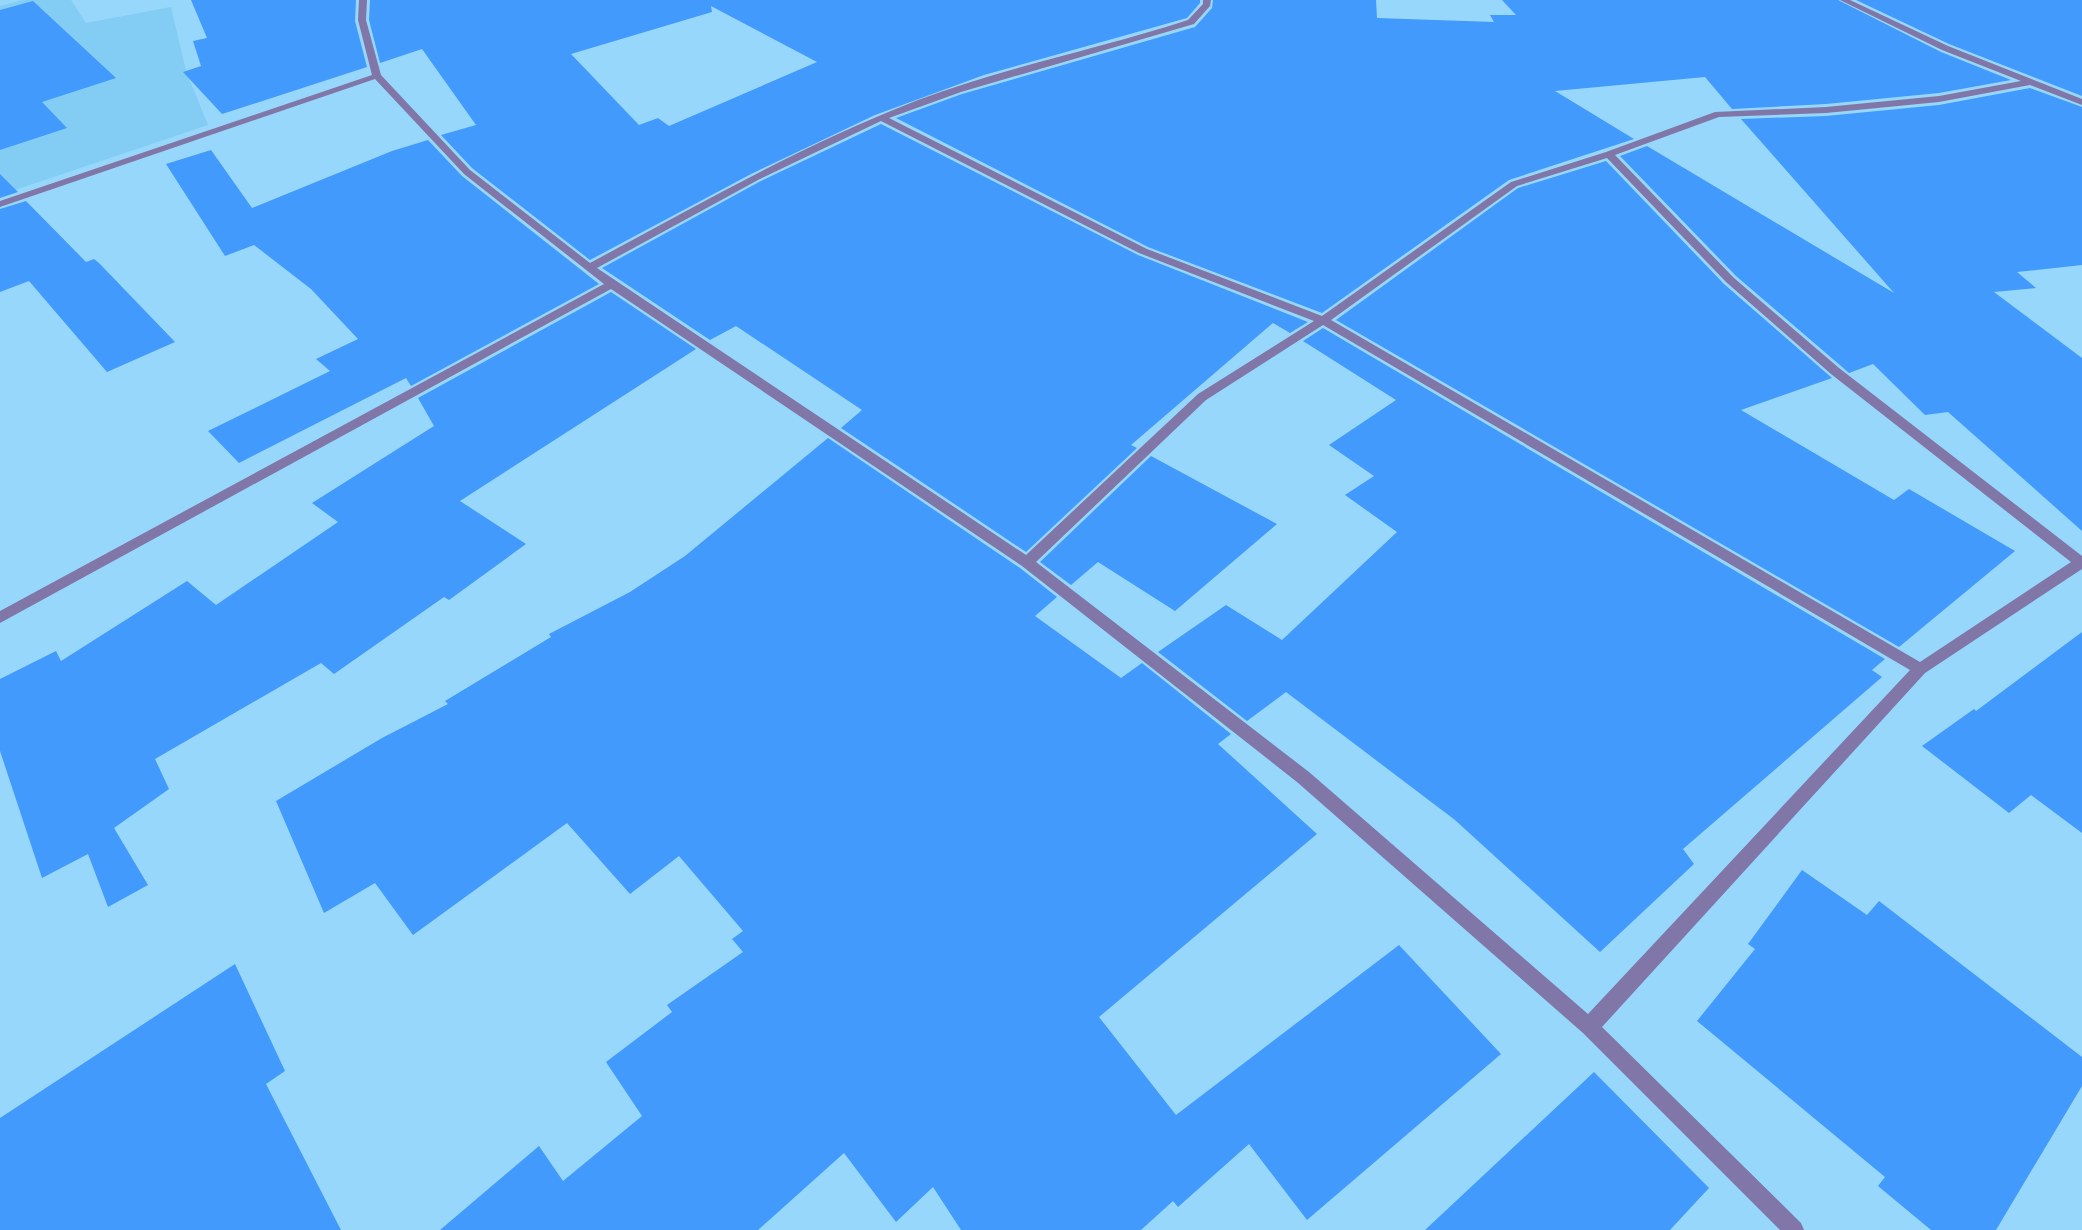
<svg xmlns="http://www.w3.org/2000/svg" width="2082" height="1230" font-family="'Varela Round',sans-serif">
<rect width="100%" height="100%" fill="#96d7fb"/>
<!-- built -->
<path fill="#83ccf4" d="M23,0H71L86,23L171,7L186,71L208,125L0,195V6Z"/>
<!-- building -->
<path fill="#429afc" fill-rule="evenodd" d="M191,0H356L355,21L367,67L222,114L183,72L201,66L193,41L207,38Z
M370,0H1200V3L1187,18L984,75L875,115L751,174L590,260L472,168L441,135L476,125L422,49L380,63L369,20ZM711,6L817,62L669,126L658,118L639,125L571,54L712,12Z
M1213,0H1376L1377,18L1494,22L1490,15H1516L1502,0H1838L1941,52L2011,80L1939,93L1826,104L1732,109L1705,77L1555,91L1634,139L1509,180L1322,313L1148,247L896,118L962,94L1195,27L1212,8Z
M1856,0H2082V96L1949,44Z
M33,1L116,78L42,102L67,128L0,150V10Z
M2030,88L2082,107V265L2017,272L2036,288L1994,292L2082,358V531L1948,412L1925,415L1873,364L1849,373L1841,366L1736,276L1620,156L1647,146L1894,293L1741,119L1826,116L1939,105Z
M881,124L1138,255L1308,322L1290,333L1273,323L1131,445L1137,448L1026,552L841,428L862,410L736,326L710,340L602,268L759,182Z
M428,140L462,176L599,284L411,386L406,378L239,463L208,431L330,371L316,359L358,339L311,289L254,245L225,256L166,164L211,150L252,208L392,151Z
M1606,161L1724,284L1832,378L1741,410L1894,500L1909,489L2015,551L1899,647L1336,320L1518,188Z
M0,174L18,192L0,198Z
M26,201L86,262L94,259L99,263L175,342L107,372L29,281L0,292V209Z
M611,292L696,349L460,501L526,544L449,600L444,597L334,674L321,663L155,759L169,789L114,828L148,885L108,907L88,854L42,878L0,751V679L56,651L61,661L187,581L216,605L338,522L312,503L434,426L418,398Z
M1323,328L1885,659L1872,670L1882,677L1683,849L1694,864L1600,952L1455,820L1286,692L1247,721L1158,652L1226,605L1282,640L1397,532L1345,495L1374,476L1329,445L1396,400L1303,341Z
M828,438L1020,568L1057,597L1035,616L1121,678L1142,663L1231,734L1218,744L1317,834L1099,1017L1176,1115L1399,945L1501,1054L1307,1220L1249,1144L1178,1207L1173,1201L1141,1230H961L933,1187L896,1222L844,1153L758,1230H440L539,1146L563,1181L642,1116L606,1062L672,1012L667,1005L743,952L732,939L743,931L679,856L630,894L567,823L413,935L375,883L324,913L276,801L382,738L448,704L445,701L551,637L549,634L630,592L685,556Z
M1151,456L1277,524L1175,611L1098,562L1071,585L1040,562Z
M2082,632V833L2031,795L2009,813L1922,746L1974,709L1976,711Z
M1802,870L1867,915L1879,901L2082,1057V1086L1996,1230H1931L1878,1186L1885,1177L1697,1021L1755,949L1748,944Z
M235,964L285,1071L266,1084L341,1230H0V1118Z
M1594,1072L1709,1188L1670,1230H1425Z"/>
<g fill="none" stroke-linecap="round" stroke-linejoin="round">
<!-- street -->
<path fill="#8076a7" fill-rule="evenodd" d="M359,0H367L366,20L381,75L470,170L590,263C698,205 804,144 918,100C1006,67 1099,49 1188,20L1203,4V0H1211L1210,6L1194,24L961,92L889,118L1147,249L1322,316L1511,182L1606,152L1715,112L1826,107L1939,96L2021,81L1942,50L1840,0H1850L1948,46L2082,99V105L2030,85L1939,102L1826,113L1719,117L1615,155L1734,278L1839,368L2082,556V569L1925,673L1602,1027L1801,1223L1804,1230H1780L1583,1033L1297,782L1022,566L611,289L0,623V611L604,284L464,174L375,79L0,207V201L372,75L358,20ZM881,121L1139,253L1314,321L1198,394L1026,555L597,268L758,180ZM1607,158L1726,282L1831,374L2071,562L1920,662L1331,320L1517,186ZM1323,325L1910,670L1588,1014L1309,772L1036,562L1206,400Z"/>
</g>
</svg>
